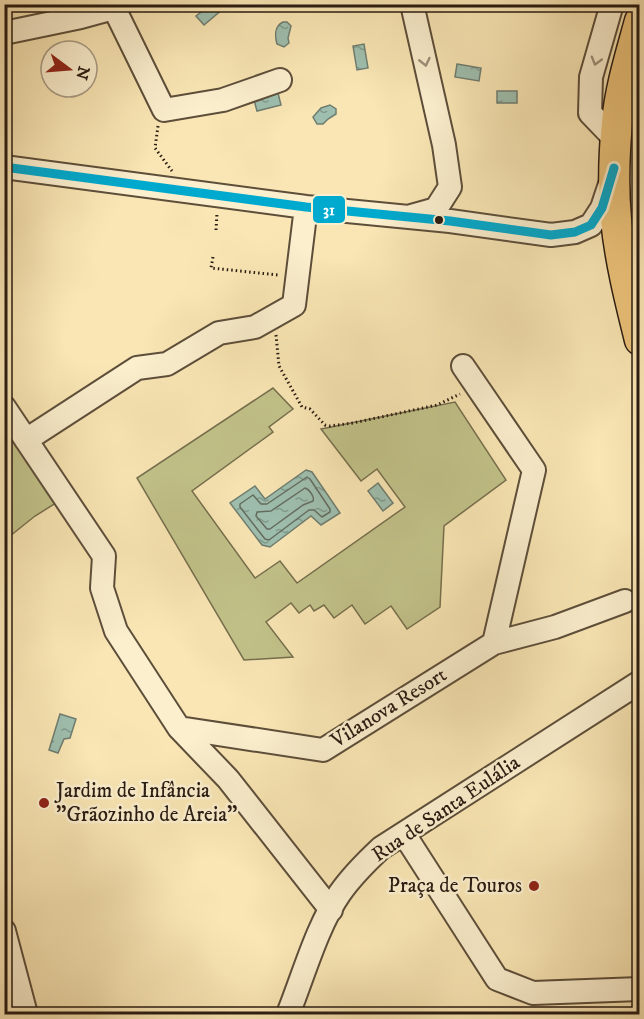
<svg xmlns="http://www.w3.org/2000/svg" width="644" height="1019" font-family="'IM FELL DW Pica',serif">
<defs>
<pattern id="water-ripples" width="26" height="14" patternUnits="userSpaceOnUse" patternTransform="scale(1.5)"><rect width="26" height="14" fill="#9ebfaf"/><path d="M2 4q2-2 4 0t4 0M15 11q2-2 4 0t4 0" fill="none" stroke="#819a8d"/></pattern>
</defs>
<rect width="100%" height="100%" fill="#f9e6b4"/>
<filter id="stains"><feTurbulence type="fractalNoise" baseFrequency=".00333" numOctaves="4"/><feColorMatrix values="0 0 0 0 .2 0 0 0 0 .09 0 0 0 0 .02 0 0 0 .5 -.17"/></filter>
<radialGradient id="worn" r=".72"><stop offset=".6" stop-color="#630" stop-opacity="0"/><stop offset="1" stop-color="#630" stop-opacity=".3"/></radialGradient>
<!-- grass -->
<path fill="#c2c38a" stroke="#766f4e" stroke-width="1.5" d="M273,388L293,409L269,427L273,432L192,491L255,578L280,561L297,583L405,507L377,469L361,481L321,429L455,402L506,480L444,526L440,607L407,629L391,606L365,624L352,605L334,618L324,605L314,611L310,605L299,613L291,603L266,622L293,657L244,660L137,478Z
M4,425L56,503L35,516L5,540Z"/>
<!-- water -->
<path fill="url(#water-ripples)" stroke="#6f7d70" stroke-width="1.5" d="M210,5H219L223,9L204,25L196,16Z
M283,22H287L291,26L288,38L289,43L284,47L277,44C275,37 274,26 283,22Z
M364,44L368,68L357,70L353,46Z
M457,64L481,68L479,81L455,77Z
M497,91H517V103H497Z
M278,93L281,105L257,111L254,100Z
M330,105L336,109V114L328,119L323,124H317L313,117L321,108Z
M306,470L312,472L340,513L321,525L311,516L270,547L262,545L230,503L255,486L265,499Z
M378,483L393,503L383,511L368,491Z
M60,714L76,719L70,738L64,739L58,753L49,750Z"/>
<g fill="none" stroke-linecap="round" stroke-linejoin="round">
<!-- shore -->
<path stroke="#646d60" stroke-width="1.5" d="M307,477L310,479L330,509V512L322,517L314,510H309L269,540L265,539L240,507V504L253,495L261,504H267Z
M305,488C309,489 315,497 313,501L303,505L270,529H267L256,516L257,512L271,511Z"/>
<!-- minor casing -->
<g stroke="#5d4e3a" stroke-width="26">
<path id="minor" d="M612,4L591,77L590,113L616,140
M114,8L164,110L223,100L280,80
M4,33L81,17L114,8V4
M4,167L306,207L450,221L551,235L575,232L591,225L602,208L610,184
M411,216L436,209L450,187L444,145L412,4
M4,407L104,556L102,588L116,631L179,728L323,750L494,643L534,470L463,366
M26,440L137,368L167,364L219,333L255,327L294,305L306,207
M494,643L555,627L625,601
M179,728L228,779L331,910
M404,834L497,979L533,993L640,989
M4,931L26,1014
M288,1014C303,977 317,926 340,893C352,876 366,862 381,848L640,682"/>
</g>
<!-- major casing -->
<g stroke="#291b12" stroke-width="33">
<path id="major" d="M640,21C631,54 620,89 617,123C614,155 613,188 616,219C620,260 630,300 640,340"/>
</g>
<!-- path -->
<path stroke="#291b12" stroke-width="3" stroke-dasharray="1.5 3" stroke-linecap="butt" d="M158,126L155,148L172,171
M216,230L217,213
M213,257L211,268L278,275
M276,335L279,366L302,407L310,409L325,425L330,426L353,423L437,405L460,394"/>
<!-- minor -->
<use href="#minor" stroke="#fbefce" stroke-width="22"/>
<!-- major -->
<use href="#major" stroke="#ecc37a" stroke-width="30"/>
<!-- bus-1 casing -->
<g stroke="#fbefce" stroke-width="14">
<path id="bus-1" d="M4,167L306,207L450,221L551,235L575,232L591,225L602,208L614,168"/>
</g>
<!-- bus-1 -->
<use href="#bus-1" stroke="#00a9ce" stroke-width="9"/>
</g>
<!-- one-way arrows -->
<defs><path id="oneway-chevron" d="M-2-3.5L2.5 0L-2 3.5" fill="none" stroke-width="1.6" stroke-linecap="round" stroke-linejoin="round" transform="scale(1.5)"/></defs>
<g stroke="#9c9079">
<use href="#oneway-chevron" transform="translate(596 61) rotate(106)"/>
<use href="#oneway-chevron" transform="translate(425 62) rotate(77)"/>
</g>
<!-- markers -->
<circle fill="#291b12" stroke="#fbefce" stroke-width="2" cx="439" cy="220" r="5"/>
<g fill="#8f2418" stroke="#fbefce" stroke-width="2">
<circle cx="44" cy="803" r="6"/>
<circle cx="534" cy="886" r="6"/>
</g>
<g text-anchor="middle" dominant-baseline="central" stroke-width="5" stroke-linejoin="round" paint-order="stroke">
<!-- street labels -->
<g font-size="21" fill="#291b12" stroke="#fbefce">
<text transform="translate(389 708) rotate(-32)">Vilanova Resort</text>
<text transform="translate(446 809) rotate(-34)">Rua de Santa Eulália</text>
</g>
<!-- poi labels -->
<g font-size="21" fill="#291b12" stroke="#fbefce" text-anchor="start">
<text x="56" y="791">Jardim de Infância<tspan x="56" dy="24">"Grãozinho de Areia"</tspan></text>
<text x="522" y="886" text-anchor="end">Praça de Touros</text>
</g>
</g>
<rect stroke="#fbefce" stroke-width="2" x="312" y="195" width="34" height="29" rx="6" fill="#00a9ce"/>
<g font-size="16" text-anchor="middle" font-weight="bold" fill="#fff">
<text x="329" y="215">31</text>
</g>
<!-- margin -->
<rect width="644" height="1019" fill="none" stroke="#f9e6b4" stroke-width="24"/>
<rect x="6" y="6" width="632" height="1007" fill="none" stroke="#291b12" stroke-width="3"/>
<rect x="12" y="12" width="620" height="995" fill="none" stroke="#291b12" stroke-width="1.5"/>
<!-- north arrow -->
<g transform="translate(69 69) rotate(106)"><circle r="28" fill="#fbefce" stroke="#a79a83" stroke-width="1.5"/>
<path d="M0-4.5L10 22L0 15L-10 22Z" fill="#8f2418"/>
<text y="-9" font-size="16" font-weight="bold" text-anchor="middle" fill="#291b12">N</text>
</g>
<rect width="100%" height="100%" filter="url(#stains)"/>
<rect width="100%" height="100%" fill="url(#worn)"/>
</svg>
